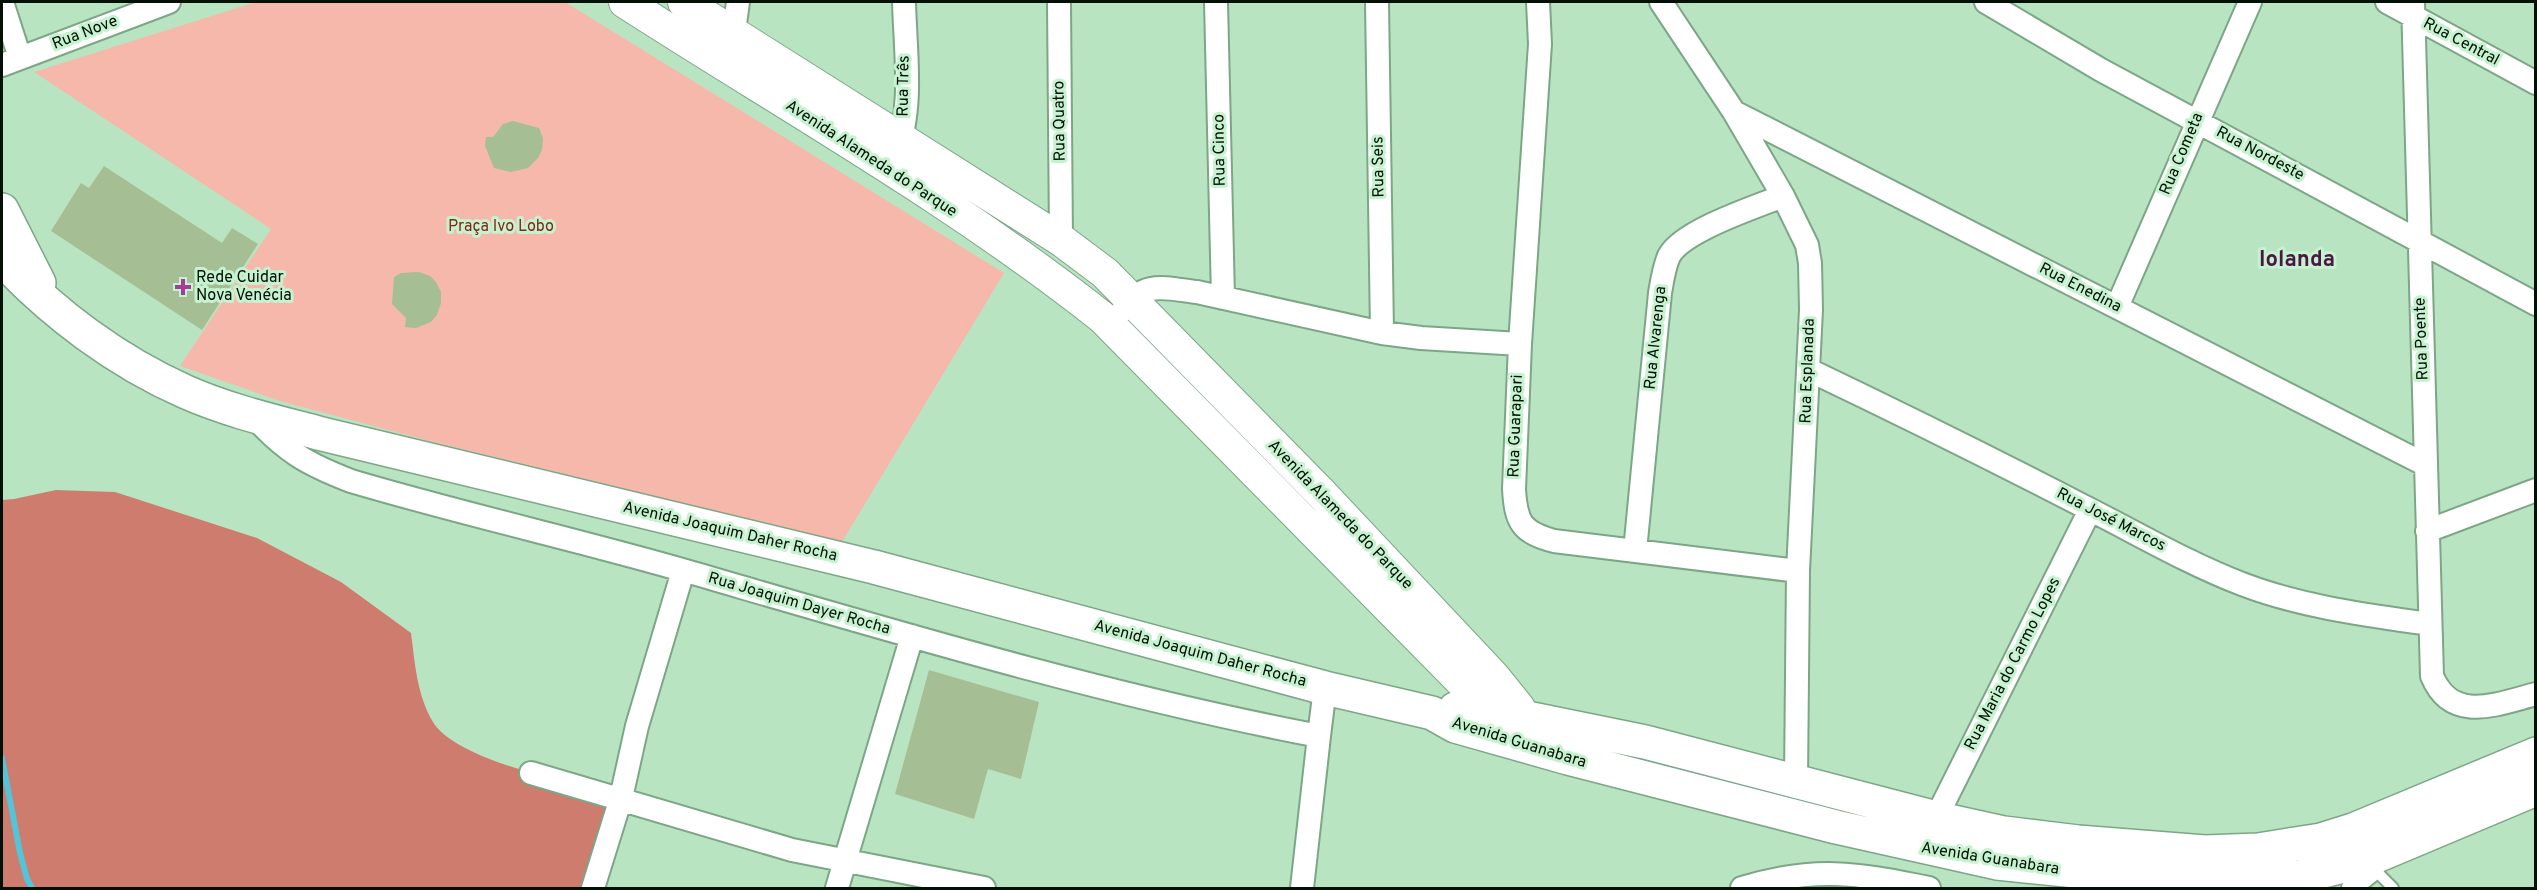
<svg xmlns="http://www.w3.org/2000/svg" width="2537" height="890" font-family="Overpass,sans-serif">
<rect width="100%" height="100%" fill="#b9e4c2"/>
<!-- green -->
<path fill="#f7b8ac" d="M256,2H565L1004,273L842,542L433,442L280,401L180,366L271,229L34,72Z"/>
<!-- forest -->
<path fill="#cd7c6d" d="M56,490L115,492L257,538L341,582L411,633C415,664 417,695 433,722C455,759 563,781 604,792L608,810L591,888H2V500L14,499Z"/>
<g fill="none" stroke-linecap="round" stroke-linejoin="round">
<!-- stream -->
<path stroke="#54c5d9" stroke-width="6" d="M2,758L20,853L27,879L32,888"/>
</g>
<!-- building -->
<path fill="#a6be93" d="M513,121L539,128L543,138L542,150L538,158L528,168L511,172L494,168L485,146L486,137H493L503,124Z
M104,166L222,243L232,228L258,244L202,330L51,231L81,183L89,188Z
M419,272L430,276L436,282L441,292V303L437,315L431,322L416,328L405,327L406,318L392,304L394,277L401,273Z
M929,670L1039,702L1021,779L988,769L974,819L895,794Z"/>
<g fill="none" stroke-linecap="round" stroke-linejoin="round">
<!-- lane casing -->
<g stroke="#7ca686" stroke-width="14">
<path id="lane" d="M2373,868L2393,888"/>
</g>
<!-- street casing -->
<g stroke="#7ca686" stroke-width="26">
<path id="street" d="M2,2L20,58
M1059,2L1061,240
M1216,2L1223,298
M1377,2L1382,333
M1538,2L1540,44L1520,344L1514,489C1516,522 1521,532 1554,541L1798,571
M1661,2L1734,112L1783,196L1807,245L1810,263L1811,310L1798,571L1796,780
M1986,2L2101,70L2536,304
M2387,2L2536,83
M2413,2L2432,676C2452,724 2497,704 2536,694
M732,45L738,2
M2,65L169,2
M1734,112L2426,465
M896,152C914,109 905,48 904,2
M2117,307L2250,2
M1123,310C1144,280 1164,288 1197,292L1382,333L1421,338L1520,344
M1809,370C1901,414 1992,459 2083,506C2135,532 2187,563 2242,584C2302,607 2366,615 2429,624
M254,417C286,452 307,464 351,481C462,514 575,539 686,571C896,632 1105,695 1319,736L1325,688
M2427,531L2536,490
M1635,551L1660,293C1662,281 1664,267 1669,256C1682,231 1755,207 1783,196
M531,773L792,850L984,888
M1936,818L2090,510
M593,888L621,798L637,726L683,571
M837,888L912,636
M1302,888L1319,736
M1742,888C1815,866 1855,873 1929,888
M2353,888L2359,880L2373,869"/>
</g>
<!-- secondary casing -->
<g stroke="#7ca686" stroke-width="34">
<path id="secondary" d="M625,2C785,105 953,199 1103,318L1468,688L1485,712L1486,734
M684,2L1061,240L1105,273L1321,493L1494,677L1519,708L1525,739"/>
</g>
<!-- primary casing -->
<g stroke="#7ca686" stroke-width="36">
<path id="primary" d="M2,210L39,283
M2,259C53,314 118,362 186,392C229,411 277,422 322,434L874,567L1325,688L1432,713L1455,726L1568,758L1836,827L1997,863L2153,879L2227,881L2300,877L2367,860L2536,789
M1455,709L1522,717L1645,742L1936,818L2004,833L2078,842L2205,852L2258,850L2321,840L2353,830L2536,754"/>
</g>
<!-- lane -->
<use href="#lane" stroke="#fff" stroke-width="10"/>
<!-- street -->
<use href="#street" stroke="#fff" stroke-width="22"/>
<!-- secondary -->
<use href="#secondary" stroke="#fff" stroke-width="32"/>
<!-- primary -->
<use href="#primary" stroke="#fff" stroke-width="33"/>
</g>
<!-- markers -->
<path fill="#a53b9c" stroke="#c6f2cf" stroke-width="2" d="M180 278h6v6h6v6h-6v6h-6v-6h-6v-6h6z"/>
<g text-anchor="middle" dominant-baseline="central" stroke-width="6" stroke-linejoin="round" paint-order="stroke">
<!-- street labels -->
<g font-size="16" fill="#021005" stroke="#c6f2cf">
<text transform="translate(85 33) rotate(-21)">Rua Nove</text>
<text transform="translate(2461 42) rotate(28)">Rua Central</text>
<text transform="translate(904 86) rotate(-89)">Rua Três</text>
<text transform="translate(1060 121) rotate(-91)">Rua Quatro</text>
<text transform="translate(1220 150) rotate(-91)">Rua Cinco</text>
<text transform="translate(2182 154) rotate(-67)">Rua Cometa</text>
<text transform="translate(2260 154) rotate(28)">Rua Nordeste</text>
<text transform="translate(871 159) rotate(33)">Avenida Alameda do Parque</text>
<text transform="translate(1379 167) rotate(-91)">Rua Seis</text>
<text transform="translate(2080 288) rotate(27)">Rua Enedina</text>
<text transform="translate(1656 338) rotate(-84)">Rua Alvarenga</text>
<text transform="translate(2422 339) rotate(-92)">Rua Poente</text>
<text transform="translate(1808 371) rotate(-88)">Rua Esplanada</text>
<text transform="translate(1516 426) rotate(-88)">Rua Guarapari</text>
<text transform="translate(1340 515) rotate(46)">Avenida Alameda do Parque</text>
<text transform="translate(2111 520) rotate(27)">Rua José Marcos</text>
<text transform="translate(730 532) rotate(13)">Avenida Joaquim Daher Rocha</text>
<text transform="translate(799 604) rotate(16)">Rua Joaquim Dayer Rocha</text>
<text transform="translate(1200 654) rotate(15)">Avenida Joaquim Daher Rocha</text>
<text transform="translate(2013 664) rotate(-63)">Rua Maria do Carmo Lopes</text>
<text transform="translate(1519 743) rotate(17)">Avenida Guanabara</text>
<text transform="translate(1990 859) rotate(9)">Avenida Guanabara</text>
</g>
<!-- park labels -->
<g font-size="16" fill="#862416" stroke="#c6f2cf">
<text x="501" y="227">Praça Ivo Lobo</text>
</g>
<!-- poi labels -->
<g font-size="16" fill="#021005" stroke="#c6f2cf" text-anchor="start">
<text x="196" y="278">Rede Cuidar<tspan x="196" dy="18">Nova Venécia</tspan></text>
</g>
<!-- district labels -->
<g font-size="22" font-weight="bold" fill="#4b1846" stroke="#c6f2cf">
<text x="2297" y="260">Iolanda</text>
</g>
</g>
<!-- border -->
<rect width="2537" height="890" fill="none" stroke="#021005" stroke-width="6"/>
</svg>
